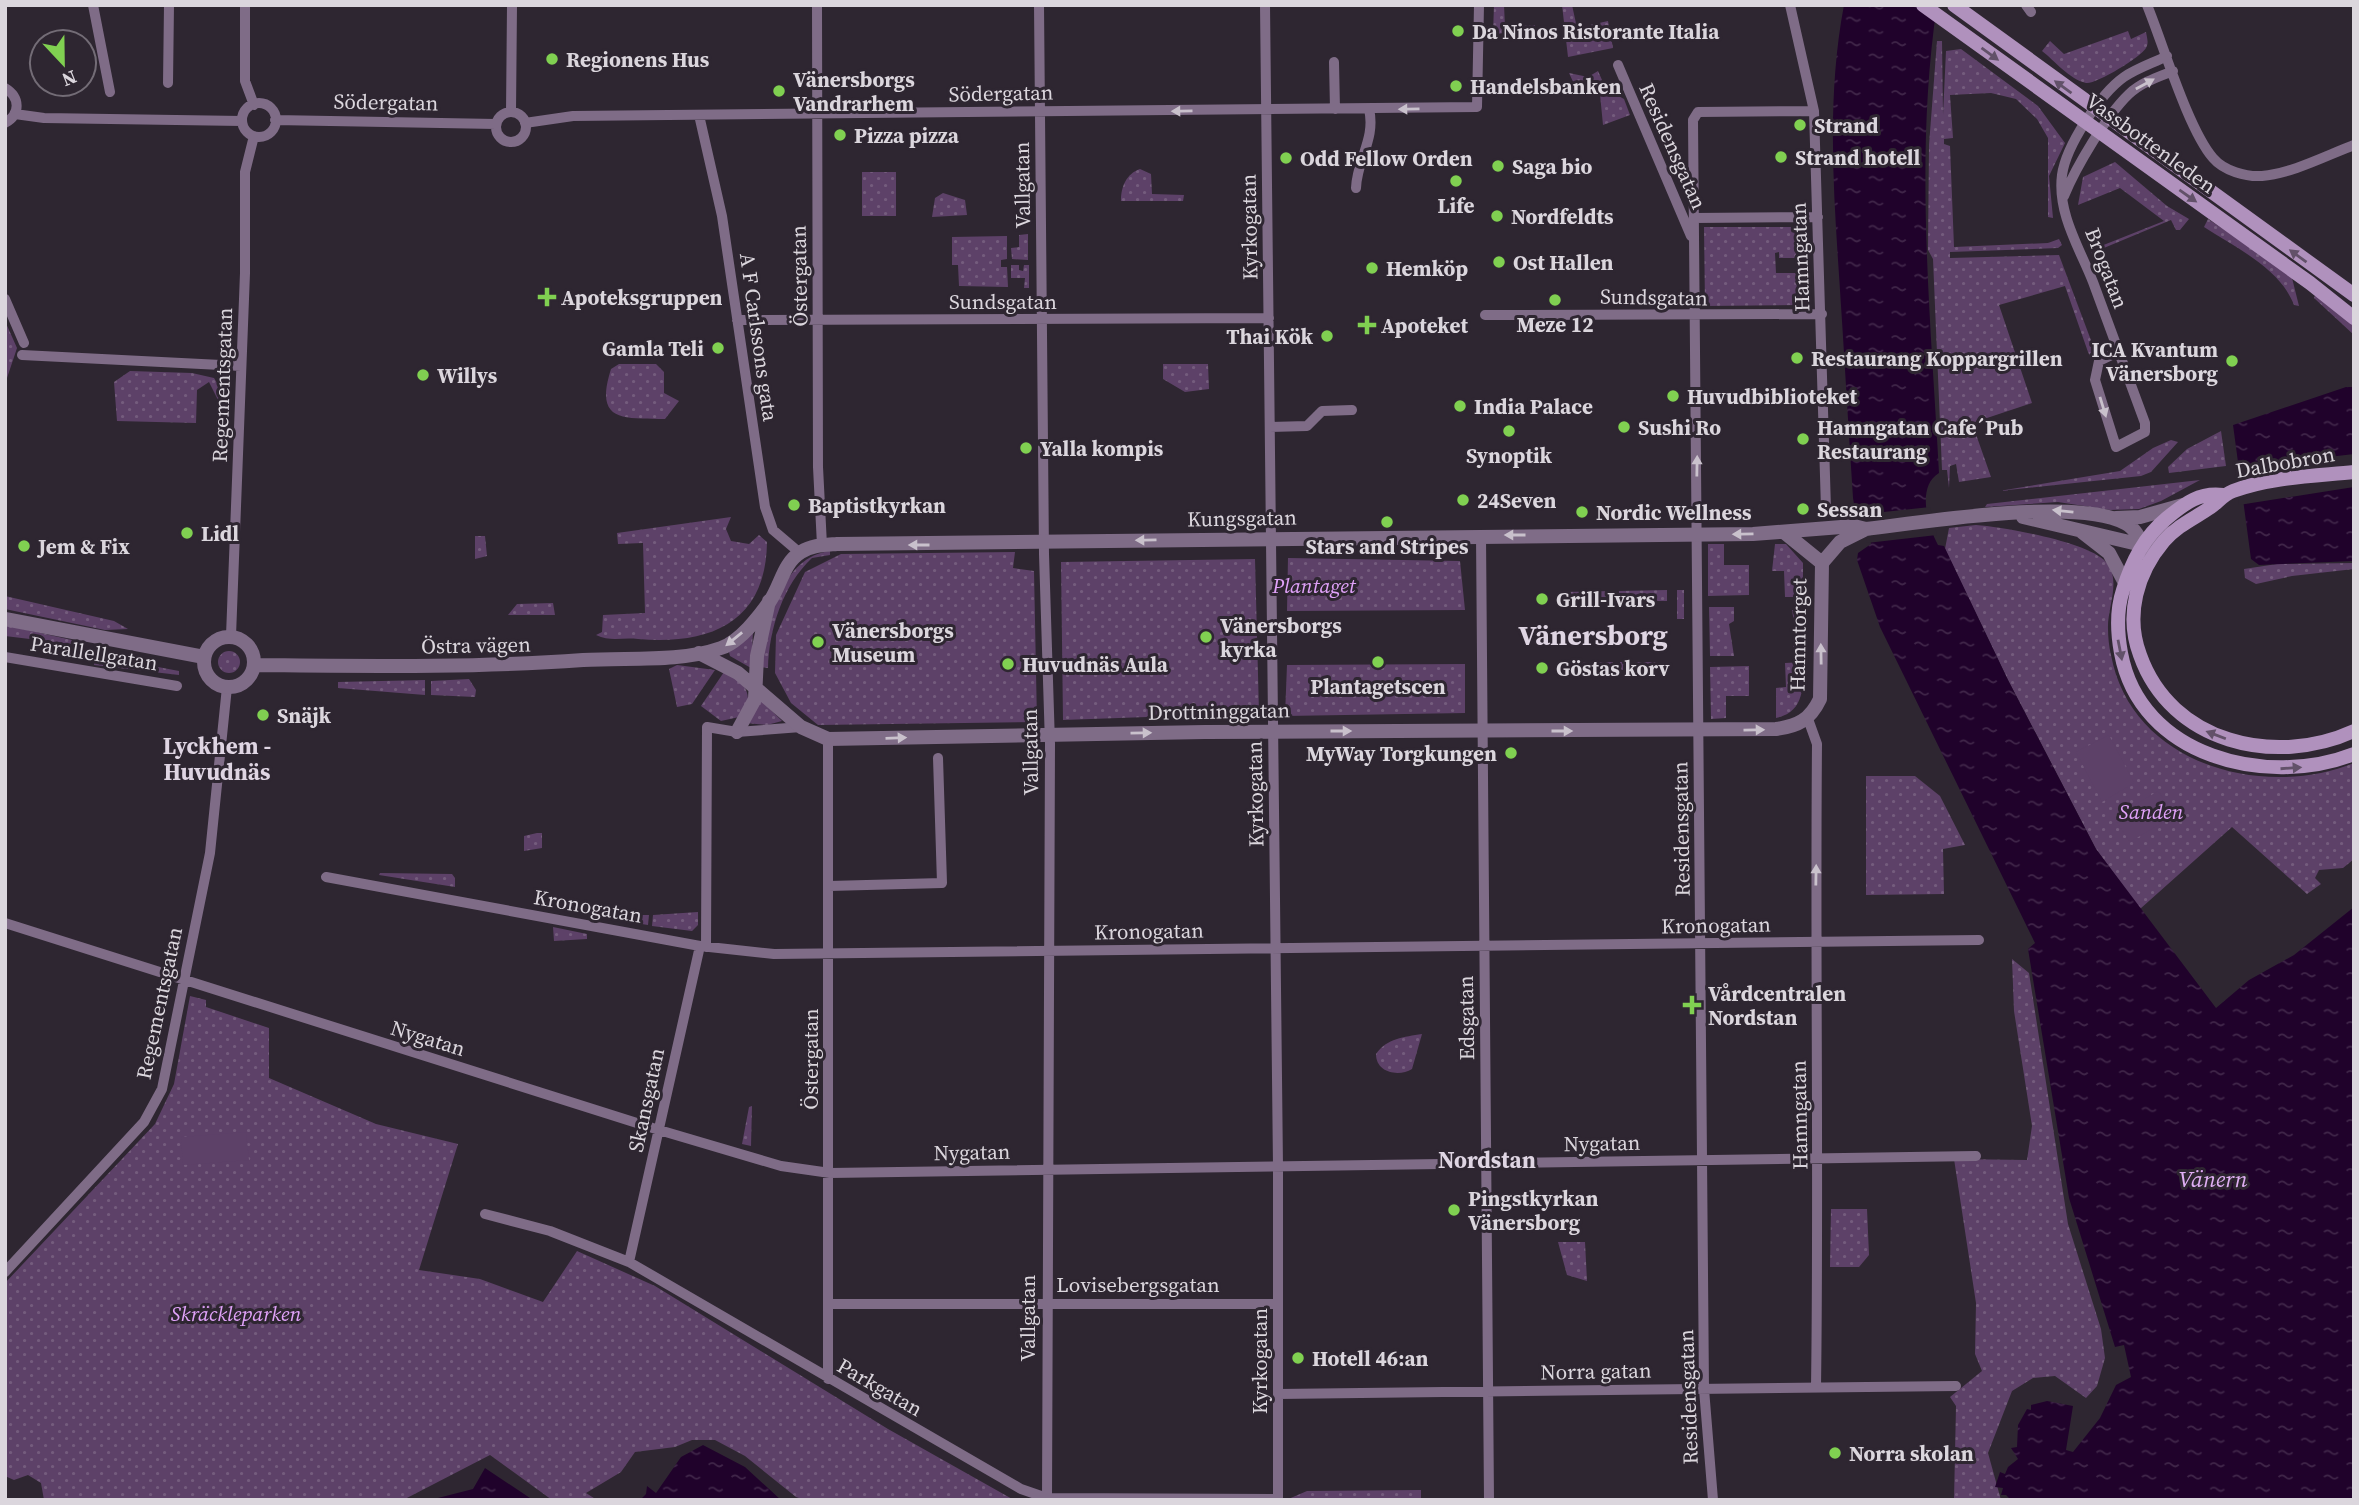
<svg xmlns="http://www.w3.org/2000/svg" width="2359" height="1505" font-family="'Source Serif 4',serif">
<defs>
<pattern id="grass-dots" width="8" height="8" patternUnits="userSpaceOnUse" patternTransform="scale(1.75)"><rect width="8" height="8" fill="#5d4168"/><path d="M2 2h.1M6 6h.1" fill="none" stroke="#745c7d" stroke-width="1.8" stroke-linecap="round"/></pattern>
<pattern id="water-ripples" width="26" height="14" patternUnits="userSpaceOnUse" patternTransform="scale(1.75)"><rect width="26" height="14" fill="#20022b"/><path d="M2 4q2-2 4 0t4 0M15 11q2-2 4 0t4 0" fill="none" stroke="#402649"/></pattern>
</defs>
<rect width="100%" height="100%" fill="#2e2631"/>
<!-- grass -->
<path fill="url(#grass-dots)" d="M1494,5H1504L1505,27L1535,25V31L1493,34Z
M1562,5H1572L1577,28L1608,21L1613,48L1568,57Z
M2128,31L2131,39L2146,32C2147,38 2149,43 2146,48C2141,57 2095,85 2086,83C2069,79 2055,61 2042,51L2050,41L2064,54Z
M1937,41H1942L1943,115L1946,51L1961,49L2038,106L2065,143L2049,176L2053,218L2048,217V138L2037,119L2016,99L1991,93L1950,95L1953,138L1944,139V144L1950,146L1954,247L2048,243L2059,239L2062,245L2058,248L1950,252V258L2059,255L2095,351L2090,356L2088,352L2065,286L1999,305L2032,403L1972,423L1991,477L1959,482L1956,464L1950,466L1949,488L1947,470H1942L1933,259L1928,250L1929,145Z
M1598,71L1606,89L1624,99L1630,115L1603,125L1599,84L1575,86L1569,73L1588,77Z
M2115,162L2167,206L2189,219L2180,230H2176L2171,220L2099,250L2095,251L2098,259L2094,261L2090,247L2101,246L2164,221L2120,188L2078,205L2083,177Z
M1140,169L1151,174L1152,194L1184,195L1183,201H1121C1121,187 1126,174 1140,169Z
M862,172H896V216H862Z
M943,193L965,200L967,215L932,217L935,198Z
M2208,219L2291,274L2299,306L2294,305C2280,268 2236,248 2204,227Z
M1704,227H1798L1799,258H1779V252L1775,253L1776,273H1799V305L1705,306Z
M1028,234V260L1012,259L1011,248L1019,247V235Z
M1007,236V259L1001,260V267H1007L1008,287L959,286L958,265H952V237Z
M1011,265H1019V270L1023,271L1024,265H1029V288H1024L1025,278H1011Z
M2316,293L2354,326V335L2314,298Z
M5,321L17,348L5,384Z
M619,364H656L664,372V393L679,401L665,419C623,418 594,423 611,369Z
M1163,364H1208L1209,389L1185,392L1163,379Z
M130,371L192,373L214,378L223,393L222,408L209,382L197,390L196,423L117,421L114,382Z
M2221,431L2226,466L2169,473L2168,467L2187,449Z
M2171,440L2178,442L2151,472L2141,476L1999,491L2120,471L2153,448Z
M2200,480L2161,501L2139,509L2110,510L2058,502L1985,507L1987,504Z
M731,517L726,529L731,541L749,544L759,535L767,542C766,623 710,645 638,639C622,637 611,642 596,635L602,632L603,615L645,613L643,543L618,544L617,533Z
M1976,525C2004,527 2089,542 2106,562C2122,580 2107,608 2108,629C2108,637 2109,647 2111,655C2131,764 2262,800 2354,763V859L2343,868L2319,870L2315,878L2321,884L2307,894L2232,827L2140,909L2096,849L2008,680L1945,549L1949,528Z
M475,536H485L487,556L475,559Z
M1708,544H1724V565H1749V595L1708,596Z
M1775,544H1786L1803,563V597H1785L1784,571H1772Z
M830,551V555L812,558C783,585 769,629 768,668L761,667C767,625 780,557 830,551Z
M1015,552L1013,568L1034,571L1037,722L818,725L791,703L775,673L776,635L805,572L841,554Z
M1288,558L1460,561L1465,610L1287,611Z
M1255,559L1259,713L1063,720L1061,562Z
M2354,563V569L2292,576L2256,584L2245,578L2244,569L2277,564Z
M1667,590V601H1619V591Z
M1677,590H1684V619H1677Z
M1613,591V602H1565V592Z
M5,596L114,621L128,629L105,630L5,609Z
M553,603L555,615H508L517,604Z
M1709,607H1734V621L1729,624L1734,656H1710Z
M1792,610H1799L1800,647H1793L1796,634Z
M5,625L72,640L71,644L5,636Z
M753,632L751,668L730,656L729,652Z
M218 662a11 11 0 1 1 22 0a11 11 0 1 1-22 0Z
M95,655L179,671V675L94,665Z
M1613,662L1614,670L1566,671V663Z
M1620,662H1667V670H1620Z
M1804,662C1803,686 1805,712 1776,718V688L1786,687L1785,663Z
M1465,664V713L1285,716L1287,665Z
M677,665L715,670L692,704L677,707L669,669Z
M1749,666V696H1726V718L1711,719L1710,667Z
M724,672C739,680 749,685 748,703L739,717L721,721L701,706Z
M469,679L476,690L475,697L431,695V681Z
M425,680V695L338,688V682Z
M760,699L782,721L767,725L746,723Z
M1866,776H1915L1940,796L1965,845L1943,849L1944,894L1866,895Z
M537,833H542V848L524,851V836Z
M380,873L452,874L455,878V887L379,875Z
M698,912V925L692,931L652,926L653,915Z
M611,915H649L648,925L611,919Z
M553,927L587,934V939L554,941Z
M2012,959L2029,973L2068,1224L2101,1329L2105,1358L2097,1386L2086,1398L2055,1376L2033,1378L2012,1391L1988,1453L2001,1500H1954L1956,1406L1950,1397L1982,1371L1975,1354L1976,1303L1954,1159L2027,1160L2032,1126L2014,1011Z
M190,996L206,1000V1007L269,1028V1078L376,1124L458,1144L419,1270L480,1279L543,1302L577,1251L655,1286L888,1429L1014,1500H805L796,1497L745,1456L715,1440H692L675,1447L635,1452L621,1472L586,1493L597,1500H552L490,1455L403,1500H44L41,1483L28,1475L14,1480L5,1476V1283L155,1124L174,1084Z
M1422,1034L1412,1069C1399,1077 1376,1073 1376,1054C1387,1038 1404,1037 1422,1034Z
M752,1106L751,1146L742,1144L749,1107Z
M1831,1209H1867L1869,1255L1859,1267H1830Z
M1558,1242H1585L1587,1281L1567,1275Z
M1421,1490V1500H1286L1307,1491Z"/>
<!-- garden -->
<path fill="#5d4168" d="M2109,735L2134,783L2102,802L2076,752Z
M2158,791L2175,815L2130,842L2114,818Z
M246,1132L249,1160L183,1165L181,1137Z"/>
<!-- water -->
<path fill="url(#water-ripples)" d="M1844,5H1937C1914,159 1931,318 1939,473C1916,487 1928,526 1938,545L1944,546L2008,680L2096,849L2216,1008L2249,980L2294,955L2354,907V1500H2011L2006,1495H2001L2003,1488L1995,1487L2000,1472L2005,1474L2008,1467L2018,1459L2011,1448L2017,1447L2018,1425L2027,1409L2031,1410V1405L2047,1401L2073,1406L2066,1450L2073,1452L2100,1418L2116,1385L2131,1377L2124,1345L2115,1347L2069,1198L2028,949L2035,943L1880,627L1857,560L1858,553L1871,544C1869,527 1874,507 1854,504L1853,498C1848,423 1844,349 1839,275C1833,186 1827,94 1844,5Z
M2346,387H2354V561L2259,565L2251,559L2233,425Z
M703,1445L745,1467L781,1500H640L646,1494L647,1486L656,1493L681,1457Z
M485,1468L533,1500H430L473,1489Z"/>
<!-- pier -->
<path fill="#2e2631" d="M2354,454V487L2239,505L2235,468Z
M1930,507L1937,535L1867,543L1865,514Z"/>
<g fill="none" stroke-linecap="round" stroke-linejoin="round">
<!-- minor -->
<path stroke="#7f6c87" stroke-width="10" d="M93,5L110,92
M245,5V81L254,105
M817,5L818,467L822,545
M1039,5L1044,554L1050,744L1047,1498
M1790,5L1814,111L1826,509
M2026,5L2031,12
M2147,5C2163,44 2188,129 2213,158C2224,171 2246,177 2262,176C2293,173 2325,156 2354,145
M1334,62L1335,109
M1618,65L1691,236
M168,83L169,5
M5,88C20,97 21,114 5,123
M242 120a17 17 0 1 1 34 0a17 17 0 1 1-34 0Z
M511,112L512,5
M496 127a15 15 0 1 1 30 0a15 15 0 1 1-30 0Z
M15,114L44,118L242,121
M699,115L722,216L765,507L773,530L800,553
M275,120L496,124
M525,123L573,116L1477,107L1479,5
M1356,188C1357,159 1376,139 1369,109
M2064,196C2076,167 2106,116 2129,94C2142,82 2158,77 2173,71
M1694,218L1818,217
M5,299L24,343
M1485,315L1822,314
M737,320L1269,318
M2118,352L2099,361L2095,380L2116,447L2145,432V423C2128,376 2110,329 2093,282C2080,249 2057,213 2062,175C2066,146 2100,94 2124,77C2137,68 2153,63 2167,56
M22,355L241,366
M1270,427L1307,426L1322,411L1352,410
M1481,536L1489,1500
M231,636L245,273V172L254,136
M5,657L177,686
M1808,719L1817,744C1815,959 1819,1173 1816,1388
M828,739V1379
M326,877L700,946L774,954L1979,940
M829,886L942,883L938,758
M5,923L659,1130L781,1166L830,1173L1976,1156
M706,947L707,727L737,732L801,727
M485,1214L550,1231L629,1262L1021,1489L1047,1498L1278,1499V1167L1265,5
M629,1262L700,946
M5,1272L144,1122L162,1089L210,853L227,687
M830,1304H1278
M1278,1394L1956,1386
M1713,1500L1704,1389L1693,120L1698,112L1814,111"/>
<!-- tertiary -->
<path stroke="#7f6c87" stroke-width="14" d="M2023,517L2142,545L2171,533
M2116,518L2140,517L2183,505
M2082,532L2109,553L2125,583
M1785,533L1822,563
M5,619L204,657
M204 662a25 25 0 1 1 50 0a25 25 0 1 1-50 0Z
M699,653L738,673L801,727L828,739L1205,732L1776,729C1798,726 1810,720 1820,699L1822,563L1840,542L1866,529
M254,665C364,666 473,668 583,660C628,657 678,663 721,648C739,642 759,617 770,601C781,585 783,563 801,552C812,545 824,545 837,544L1753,534L1854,526L1866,529C1925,522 2076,497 2125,523C2137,529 2141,542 2146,553
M737,732L755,699L757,656L769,601"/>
<!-- secondary -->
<path stroke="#b091bd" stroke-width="14" d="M1923,5L2310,283L2354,318
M1954,5L2354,295
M2354,472C2315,476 2270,477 2233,491C2223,495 2219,501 2211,507C2195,518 2178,525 2164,541C2137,573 2125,615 2140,655C2171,743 2275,767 2354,731
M2223,495C2200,492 2185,503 2167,518C2144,537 2132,561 2123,590C2116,611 2117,631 2121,653C2140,757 2267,788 2354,754"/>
</g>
<!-- one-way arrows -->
<defs><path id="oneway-solid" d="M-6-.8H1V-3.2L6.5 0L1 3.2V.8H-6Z" transform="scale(1.75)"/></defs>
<g fill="#625169">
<use href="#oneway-solid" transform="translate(1990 54) rotate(36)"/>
<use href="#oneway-solid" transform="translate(2063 87) rotate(-144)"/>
<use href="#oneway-solid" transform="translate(2188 196) rotate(35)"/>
<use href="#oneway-solid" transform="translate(2298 256) rotate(-144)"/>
<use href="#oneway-solid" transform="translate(2120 650) rotate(79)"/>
<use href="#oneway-solid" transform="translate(2216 735) rotate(-159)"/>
<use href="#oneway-solid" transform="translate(2291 768) rotate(-4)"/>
</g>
<g fill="#c9c1cc">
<use href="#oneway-solid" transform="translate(2145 84) rotate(-29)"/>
<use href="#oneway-solid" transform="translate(1409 109) rotate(179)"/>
<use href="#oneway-solid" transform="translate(1182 111) rotate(179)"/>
<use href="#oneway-solid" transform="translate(2103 407) rotate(73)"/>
<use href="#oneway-solid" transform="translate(1697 466) rotate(-89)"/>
<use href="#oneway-solid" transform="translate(2063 511) rotate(-174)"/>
<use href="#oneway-solid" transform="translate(1743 534) rotate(179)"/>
<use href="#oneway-solid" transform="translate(1515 535) rotate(180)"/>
<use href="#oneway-solid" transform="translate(1146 540) rotate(179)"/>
<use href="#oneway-solid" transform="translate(919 545) rotate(-180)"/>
<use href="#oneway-solid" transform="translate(734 639) rotate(141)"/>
<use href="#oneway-solid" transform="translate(1821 654) rotate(-91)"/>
<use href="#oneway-solid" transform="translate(1754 730) rotate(-1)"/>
<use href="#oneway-solid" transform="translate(1341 731)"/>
<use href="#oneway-solid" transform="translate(1562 731)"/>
<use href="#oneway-solid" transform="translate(1141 733) rotate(-1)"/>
<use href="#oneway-solid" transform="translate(896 738) rotate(-2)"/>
<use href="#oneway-solid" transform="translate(1816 875) rotate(-89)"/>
</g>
<!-- markers -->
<g fill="#80d051" stroke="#2e2631" stroke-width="2.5">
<circle cx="1458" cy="31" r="7"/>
<circle cx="552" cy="59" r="7"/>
<circle cx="1456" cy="86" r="7"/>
<circle cx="779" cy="91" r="7"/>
<circle cx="1800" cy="125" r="7"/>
<circle cx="840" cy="135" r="7"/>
<circle cx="1781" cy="157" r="7"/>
<circle cx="1286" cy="158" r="7"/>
<circle cx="1498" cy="166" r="7"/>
<circle cx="1456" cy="181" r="7"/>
<circle cx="1497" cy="216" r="7"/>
<circle cx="1499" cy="262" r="7"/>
<circle cx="1372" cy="268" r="7"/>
<path d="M543.5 286.5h7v7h7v7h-7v7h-7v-7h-7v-7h7z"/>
<circle cx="1555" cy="300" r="7"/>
<path d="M1363.5 314.5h7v7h7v7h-7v7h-7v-7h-7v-7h7z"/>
<circle cx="1327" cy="336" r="7"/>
<circle cx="718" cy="348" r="7"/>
<circle cx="1797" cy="358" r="7"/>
<circle cx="2232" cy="361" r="7"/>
<circle cx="423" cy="375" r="7"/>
<circle cx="1673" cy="396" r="7"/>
<circle cx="1460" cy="406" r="7"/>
<circle cx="1624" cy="427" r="7"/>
<circle cx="1509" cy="431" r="7"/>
<circle cx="1803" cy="439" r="7"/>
<circle cx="1026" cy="448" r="7"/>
<circle cx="1463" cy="500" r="7"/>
<circle cx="794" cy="505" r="7"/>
<circle cx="1803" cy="509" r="7"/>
<circle cx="1582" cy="512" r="7"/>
<circle cx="1387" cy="522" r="7"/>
<circle cx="187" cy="533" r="7"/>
<circle cx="24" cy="546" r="7"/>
<circle cx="1542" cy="599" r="7"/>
<circle cx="1206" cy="637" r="7"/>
<circle cx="818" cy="642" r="7"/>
<circle cx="1378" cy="662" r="7"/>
<circle cx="1008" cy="664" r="7"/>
<circle cx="1542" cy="668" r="7"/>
<circle cx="263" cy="715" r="7"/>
<circle cx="1511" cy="753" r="7"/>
<path d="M1688.5 994.5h7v7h7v7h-7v7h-7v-7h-7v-7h7z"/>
<circle cx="1454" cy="1210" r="7"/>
<circle cx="1298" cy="1358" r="7"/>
<circle cx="1835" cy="1453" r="7"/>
</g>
<g text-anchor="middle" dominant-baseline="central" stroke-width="6" stroke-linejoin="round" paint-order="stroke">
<!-- poi labels -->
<g font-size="21" font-weight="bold" fill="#dbd6dd" stroke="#2e2631" text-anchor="start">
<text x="1472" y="31">Da Ninos Ristorante Italia</text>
<text x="566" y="59">Regionens Hus</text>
<text x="793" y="79">Vänersborgs<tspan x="793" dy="24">Vandrarhem</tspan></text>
<text x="1470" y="86">Handelsbanken</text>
<text x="1814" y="125">Strand</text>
<text x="854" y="135">Pizza pizza</text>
<text x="1795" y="157">Strand hotell</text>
<text x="1300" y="158">Odd Fellow Orden</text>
<text x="1512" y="166">Saga bio</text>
<text x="1456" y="205" text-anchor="middle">Life</text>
<text x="1511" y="216">Nordfeldts</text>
<text x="1513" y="262">Ost Hallen</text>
<text x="1386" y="268">Hemköp</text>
<text x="561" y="297">Apoteksgruppen</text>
<text x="1555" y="324" text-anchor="middle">Meze 12</text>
<text x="1381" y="325">Apoteket</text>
<text x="1313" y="336" text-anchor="end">Thai Kök</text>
<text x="704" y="348" text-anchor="end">Gamla Teli</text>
<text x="2218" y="349" text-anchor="end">ICA Kvantum<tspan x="2218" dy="24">Vänersborg</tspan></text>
<text x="1811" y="358">Restaurang Koppargrillen</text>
<text x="437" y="375">Willys</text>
<text x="1687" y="396">Huvudbiblioteket</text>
<text x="1474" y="406">India Palace</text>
<text x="1638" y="427">Sushi Ro</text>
<text x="1817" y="427">Hamngatan Cafe´Pub<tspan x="1817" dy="24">Restaurang</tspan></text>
<text x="1040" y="448">Yalla kompis</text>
<text x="1509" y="455" text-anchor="middle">Synoptik</text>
<text x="1477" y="500">24Seven</text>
<text x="808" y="505">Baptistkyrkan</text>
<text x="1817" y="509">Sessan</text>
<text x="1596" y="512">Nordic Wellness</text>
<text x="201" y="533">Lidl</text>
<text x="38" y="546">Jem &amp; Fix</text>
<text x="1387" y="546" text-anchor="middle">Stars and Stripes</text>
<text x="1556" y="599">Grill-Ivars</text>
<text x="1220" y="625">Vänersborgs<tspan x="1220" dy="24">kyrka</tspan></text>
<text x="832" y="630">Vänersborgs<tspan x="832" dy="24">Museum</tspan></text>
<text x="1022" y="664">Huvudnäs Aula</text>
<text x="1556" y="668">Göstas korv</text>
<text x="1378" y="686" text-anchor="middle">Plantagetscen</text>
<text x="277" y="715">Snäjk</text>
<text x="1497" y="753" text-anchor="end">MyWay Torgkungen</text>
<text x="1708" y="993">Vårdcentralen<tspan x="1708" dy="24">Nordstan</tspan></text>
<text x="1468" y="1198">Pingstkyrkan<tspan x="1468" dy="24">Vänersborg</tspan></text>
<text x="1312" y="1358">Hotell 46:an</text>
<text x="1849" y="1453">Norra skolan</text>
</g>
<!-- street labels -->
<g font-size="21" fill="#dbd6dd" stroke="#2e2631">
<text transform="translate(1001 93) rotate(-1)">Södergatan</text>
<text transform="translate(386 102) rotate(1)">Södergatan</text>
<text transform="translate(2151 143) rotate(36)">Vassbottenleden</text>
<text transform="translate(1673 146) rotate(66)">Residensgatan</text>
<text transform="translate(1022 185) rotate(-91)">Vallgatan</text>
<text transform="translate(1249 227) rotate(-91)">Kyrkogatan</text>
<text transform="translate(1800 257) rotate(-92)">Hamngatan</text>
<text transform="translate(2107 268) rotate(69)">Brogatan</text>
<text transform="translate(799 276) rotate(-91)">Östergatan</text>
<text transform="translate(1654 297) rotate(1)">Sundsgatan</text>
<text x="1003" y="301">Sundsgatan</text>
<text transform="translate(759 337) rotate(82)">A F Carlssons gata</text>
<text transform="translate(222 385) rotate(-88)">Regementsgatan</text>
<text transform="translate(2285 462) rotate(-10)">Dalbobron</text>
<text transform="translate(1242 518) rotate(-1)">Kungsgatan</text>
<text transform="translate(1798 635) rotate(-89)">Hamntorget</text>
<text transform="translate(476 645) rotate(-1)">Östra vägen</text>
<text transform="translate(94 653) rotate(9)">Parallellgatan</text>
<text transform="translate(1219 711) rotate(-1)">Drottninggatan</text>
<text transform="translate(1030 752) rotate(-91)">Vallgatan</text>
<text transform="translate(1255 794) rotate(-91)">Kyrkogatan</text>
<text transform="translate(1681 829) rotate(-91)">Residensgatan</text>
<text transform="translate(588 906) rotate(10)">Kronogatan</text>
<text transform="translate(1716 925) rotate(-1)">Kronogatan</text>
<text transform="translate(1149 931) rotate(-1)">Kronogatan</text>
<text transform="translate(159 1003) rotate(-78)">Regementsgatan</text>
<text transform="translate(1466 1018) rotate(-91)">Edsgatan</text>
<text transform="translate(428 1038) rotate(17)">Nygatan</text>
<text transform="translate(810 1059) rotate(-90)">Östergatan</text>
<text transform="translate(646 1100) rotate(-78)">Skansgatan</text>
<text transform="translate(1799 1115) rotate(-91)">Hamngatan</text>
<text transform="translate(1602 1143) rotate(-1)">Nygatan</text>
<text transform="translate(972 1152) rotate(-1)">Nygatan</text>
<text x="1138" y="1284">Lovisebergsgatan</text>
<text transform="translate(1027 1318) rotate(-90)">Vallgatan</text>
<text transform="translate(1259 1361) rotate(-90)">Kyrkogatan</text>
<text transform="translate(1596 1371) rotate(-1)">Norra gatan</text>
<text transform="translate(880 1387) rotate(30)">Parkgatan</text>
<text transform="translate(1688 1397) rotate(-92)">Residensgatan</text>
</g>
<!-- park labels -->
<g font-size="21" font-style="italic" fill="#e0a2f9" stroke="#2e2631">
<text x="1314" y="585">Plantaget</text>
<text x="2151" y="811">Sanden</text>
<text x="236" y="1313">Skräckleparken</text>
</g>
<!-- neighbourhood labels -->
<g font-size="23" font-weight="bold" fill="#dfd5e3" stroke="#2e2631">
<text x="217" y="746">Lyckhem -<tspan x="217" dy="26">Huvudnäs</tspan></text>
<text x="1487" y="1160">Nordstan</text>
</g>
<!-- water labels -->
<g font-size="23" font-style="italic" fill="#e0aff4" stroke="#2e2631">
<text x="2213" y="1179">Vänern</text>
</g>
<!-- district labels -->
<g font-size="28" font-weight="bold" fill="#dfd5e3" stroke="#2e2631">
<text x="1593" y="635">Vänersborg</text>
</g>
</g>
<!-- border -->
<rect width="2359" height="1505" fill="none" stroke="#dbd6dd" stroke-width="14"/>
<!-- north arrow -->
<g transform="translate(63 63) rotate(158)"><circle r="33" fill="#2e2631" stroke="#736c76" stroke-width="2"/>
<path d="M0-5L12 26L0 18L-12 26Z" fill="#80d051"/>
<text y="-10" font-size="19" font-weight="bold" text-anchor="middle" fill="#dbd6dd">N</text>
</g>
</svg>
